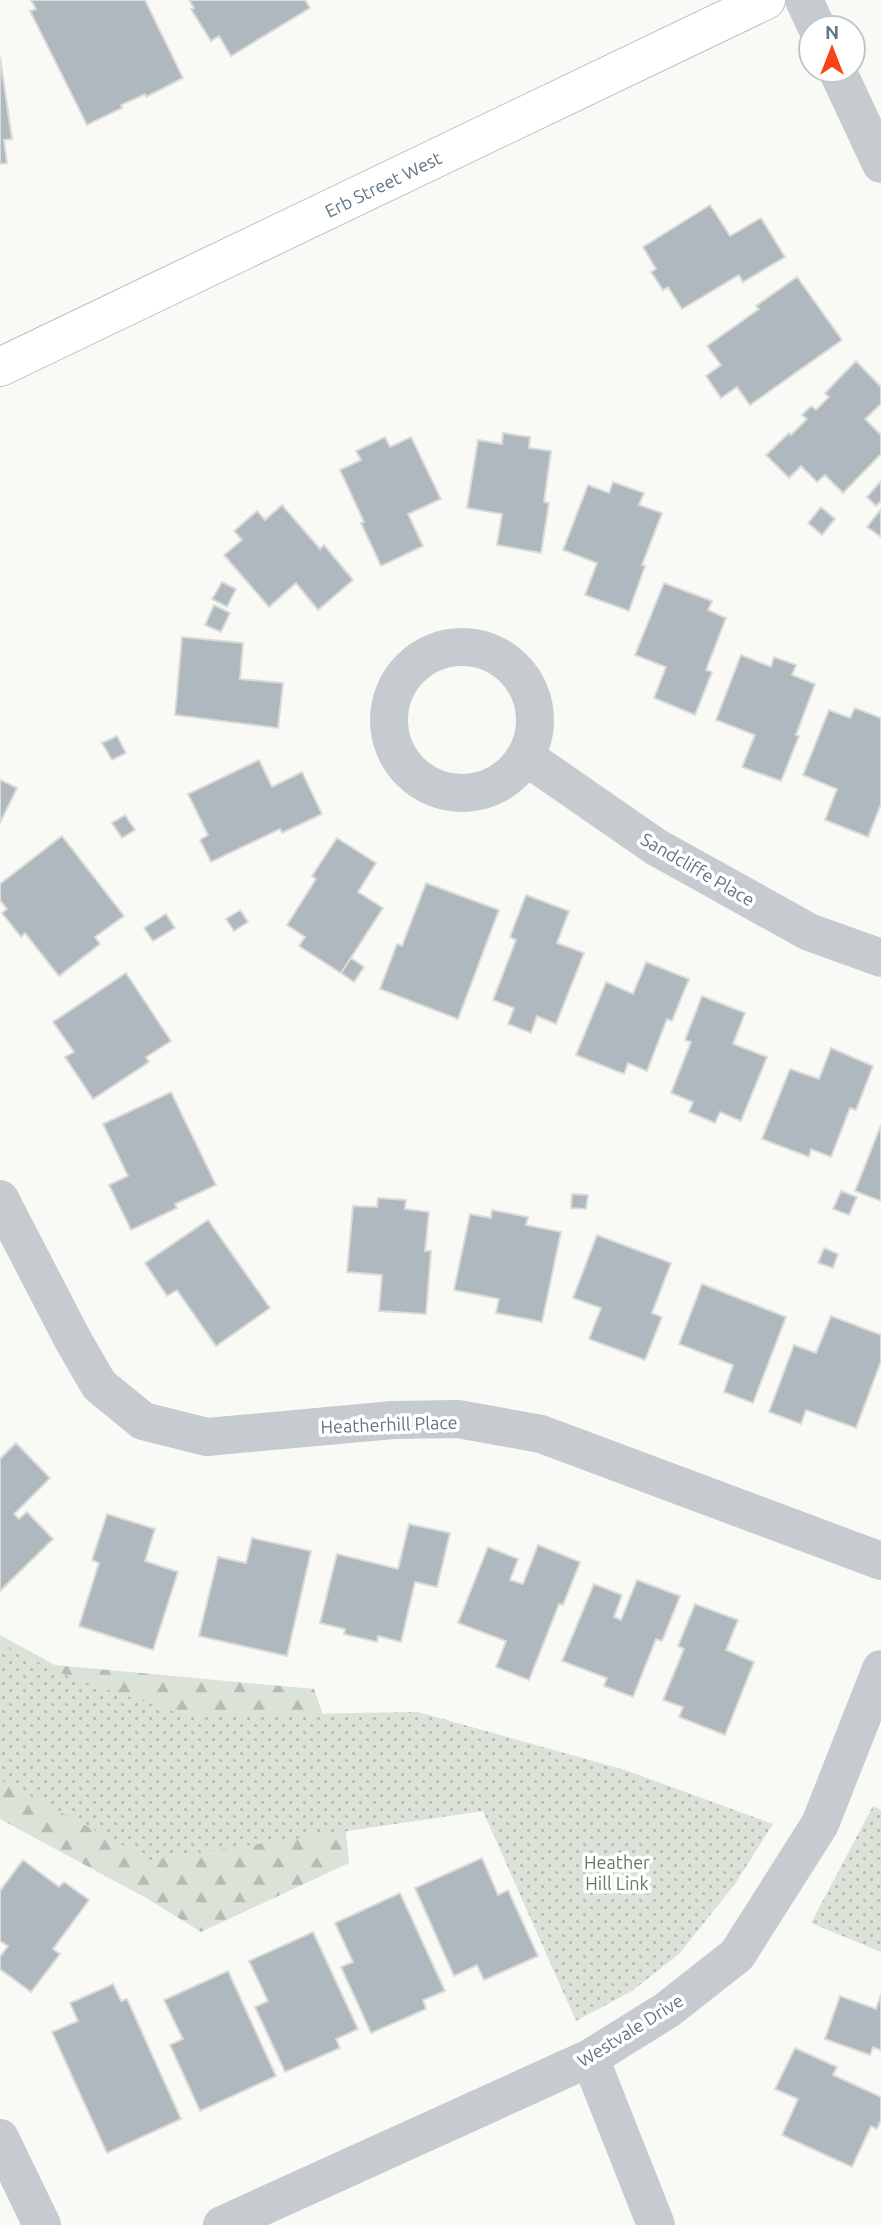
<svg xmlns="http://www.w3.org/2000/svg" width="881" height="2225" font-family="Ubuntu,sans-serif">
<defs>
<pattern id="forest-firs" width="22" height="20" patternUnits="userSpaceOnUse" patternTransform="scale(1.75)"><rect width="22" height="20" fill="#dbe2d7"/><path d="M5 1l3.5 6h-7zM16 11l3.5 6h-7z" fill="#b5bcb4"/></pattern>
<pattern id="park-dots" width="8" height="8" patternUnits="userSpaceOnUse" patternTransform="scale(1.75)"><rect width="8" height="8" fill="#dbe2d7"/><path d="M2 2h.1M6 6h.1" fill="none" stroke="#b5bcb4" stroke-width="1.8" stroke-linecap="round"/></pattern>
</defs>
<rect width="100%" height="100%" fill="#f9f9f6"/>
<!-- forest -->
<path fill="url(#forest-firs)" d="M0,1635L55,1665L314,1689L339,1761L349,1863L201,1932L148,1899L0,1819Z"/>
<!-- park -->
<path fill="url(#park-dots)" d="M0,1644L70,1677L187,1716L418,1712L625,1770L773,1824L735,1884L679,1954L632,1991L576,2021L483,1811L150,1860L0,1780Z
M873,1806L881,1810V1952L811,1923Z"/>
<!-- building -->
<path fill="#afb8be" stroke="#dbdbd8" stroke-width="2" d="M31,0H145L183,78L146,97L145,94L121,105L122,108L87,125L30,11L36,9Z
M189,0H305L310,8L231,56L219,36L211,41L191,9L194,8Z
M0,57L12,139L4,140L7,163L0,164Z
M710,205L730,236L761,218L785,257L743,282L739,275L682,309L668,287L663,290L651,272L656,269L643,247Z
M797,277L842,340L750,405L737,387L721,398L706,376L721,365L707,346L759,309L756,306Z
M856,361L881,387V404L865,419L881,435V454L843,493L825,475L817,482L801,466L789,478L766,455L789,433L791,435L807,419L802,415L811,406L816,410L829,397L825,393Z
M503,433L530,437L529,448L551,451L544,502L549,503L541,553L497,545L502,514L467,508L478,440L502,444Z
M385,437L390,447L411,437L441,499L408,514L423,546L381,566L361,523L364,522L340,470L361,460L356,451Z
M881,481V501L876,506L867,497Z
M613,482L644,493L639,505L662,513L642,565L645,566L629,611L585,595L597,563L563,550L588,485L609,493Z
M282,505L320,549L324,545L353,580L318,610L296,583L269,607L224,555L242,540L234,531L257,511L265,520Z
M821,507L835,519L822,535L808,523Z
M881,509V537L867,527Z
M222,582L236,589L227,607L212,599Z
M664,583L712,601L708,610L726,618L706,670L712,672L695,715L654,698L666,667L635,655Z
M214,605L230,613L221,632L205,625Z
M182,637L243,643L240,679L283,683L278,728L175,715Z
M741,655L771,667L774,657L796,665L792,675L815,684L796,735L799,736L781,781L742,767L755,735L716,720Z
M855,708L881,718V804L868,837L825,820L837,789L803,775L829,710L850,718Z
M117,736L126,753L112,760L102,743Z
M259,760L272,787L302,772L322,814L282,833L280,829L211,862L200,840L208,835L188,794Z
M0,780L17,788L0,823Z
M125,815L135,830L122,838L112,823Z
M62,836L124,916L95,937L100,944L59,976L25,933L21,937L2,913L7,909L0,900V884Z
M337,838L376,863L358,892L383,908L341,973L299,946L305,937L287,925L316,879L312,876Z
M426,883L499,910L458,1019L380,989L397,944L402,946Z
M526,895L569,911L557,943L584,953L556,1024L537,1016L531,1033L508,1024L514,1008L493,1000L516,940L510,937Z
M240,910L248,922L234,931L226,919Z
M166,914L175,928L153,941L144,928Z
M351,958L364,967L354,982L341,973Z
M646,962L689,979L672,1021L667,1019L647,1071L628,1063L624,1074L576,1055L606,982L633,994Z
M126,973L171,1041L146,1057L149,1062L93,1099L65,1057L74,1052L53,1022Z
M702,996L745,1013L733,1044L767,1057L741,1121L720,1112L715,1123L689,1112L693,1102L671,1093L691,1042L685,1040Z
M831,1048L873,1066L856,1110L850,1108L831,1157L811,1149L809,1157L762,1139L790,1069L819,1079Z
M171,1092L216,1185L175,1204L177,1208L131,1230L109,1185L128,1176L103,1124Z
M881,1125V1201L855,1191Z
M841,1191L857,1197L849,1215L833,1209Z
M572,1194L588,1195L586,1209L571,1208Z
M378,1198L406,1200L405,1209L429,1212L425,1251H431L426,1314L379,1311L382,1275L347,1272L353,1206L377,1207Z
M492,1210L528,1217L526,1225L561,1232L542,1322L496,1313L499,1299L454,1290L470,1214L491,1218Z
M208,1220L270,1308L216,1346L177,1290L167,1296L145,1263Z
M597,1235L671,1263L652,1313L662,1317L645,1360L589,1339L601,1308L573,1298Z
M824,1248L838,1254L833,1268L818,1263Z
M702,1284L786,1317L753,1403L724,1392L733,1365L679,1344Z
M831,1316L881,1335V1361L856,1428L806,1410L801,1424L769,1412L794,1345L816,1353Z
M16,1443L50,1478L14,1514L19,1519L27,1512L53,1539L0,1591V1459Z
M107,1514L155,1529L145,1561L178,1572L153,1650L79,1626L99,1563L92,1560Z
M409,1524L450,1533L437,1587L415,1582L401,1642L378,1636L377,1642L344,1634L345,1629L320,1623L337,1554L398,1569Z
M252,1538L311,1551L287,1656L199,1636L218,1557L246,1563Z
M538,1545L580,1562L563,1605L559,1604L529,1680L496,1667L506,1641L458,1623L488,1547L518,1559L510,1580L523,1584Z
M637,1580L680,1596L662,1641L656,1639L633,1697L604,1686L607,1678L562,1661L594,1584L622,1595L614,1617L621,1620Z
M695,1604L738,1620L726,1650L754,1662L725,1735L679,1717L683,1707L663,1700L684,1649L678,1646Z
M482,1858L498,1895L508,1890L538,1956L484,1980L477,1965L454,1976L415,1888Z
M23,1860L59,1887L64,1882L89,1900L53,1949L60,1954L31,1992L0,1969V1957L8,1946L0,1941V1891Z
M400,1893L445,1991L423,2000L426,2009L371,2033L341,1967L353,1962L335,1923Z
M313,1932L358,2029L336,2039L340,2048L285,2072L255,2007L268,2001L249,1961Z
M228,1971L276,2076L200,2111L170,2045L183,2039L164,2000Z
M113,1984L121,2001L127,1999L181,2119L107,2153L52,2032L78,2021L70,2003Z
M881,1994V2050L873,2047L870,2055L825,2039L840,1996L876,2009Z
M795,2048L837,2067L833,2075L881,2097V2120L877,2129L871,2126L852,2167L782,2135L798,2099L775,2089Z"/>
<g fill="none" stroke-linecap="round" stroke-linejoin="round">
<!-- major casing -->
<g stroke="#bcc0c4" stroke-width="40">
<path id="major" d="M0,367L766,0"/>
</g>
<!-- minor -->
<path stroke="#c6cbcf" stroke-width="38" d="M804,0L817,28
M837,70L881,164
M389 720a73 73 0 1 1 146 0a73 73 0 1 1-146 0Z
M526,757L656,847L809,932L881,958
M0,1199L73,1340L99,1385L143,1421L207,1437L393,1420L458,1419L541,1434L881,1561
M590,2058L656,2225
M0,2138L42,2225
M222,2225L590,2058L667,2010L737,1955L820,1824L881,1669"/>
<!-- major -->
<use href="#major" stroke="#fff" stroke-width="38"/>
</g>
<g text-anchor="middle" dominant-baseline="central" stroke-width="7" stroke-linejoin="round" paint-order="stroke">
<!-- street labels -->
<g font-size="18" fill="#617684" stroke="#fff">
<text transform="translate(383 184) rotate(-26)">Erb Street West</text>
<text transform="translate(698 869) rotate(30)">Sandcliffe Place</text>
<text transform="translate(389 1424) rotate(-2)">Heatherhill Place</text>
<text transform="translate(630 2030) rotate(-32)">Westvale Drive</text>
</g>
<!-- park labels -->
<g font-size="18" fill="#667b61" stroke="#fff">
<text x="617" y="1862">Heather<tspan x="617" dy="21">Hill Link</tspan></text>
</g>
</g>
<!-- north arrow -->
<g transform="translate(832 49)"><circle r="33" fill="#ffffff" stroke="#c0c8ce" stroke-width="2"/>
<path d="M0-5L12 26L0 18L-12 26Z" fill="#f5461a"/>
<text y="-10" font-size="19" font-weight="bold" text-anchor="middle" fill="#617684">N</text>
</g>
</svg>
